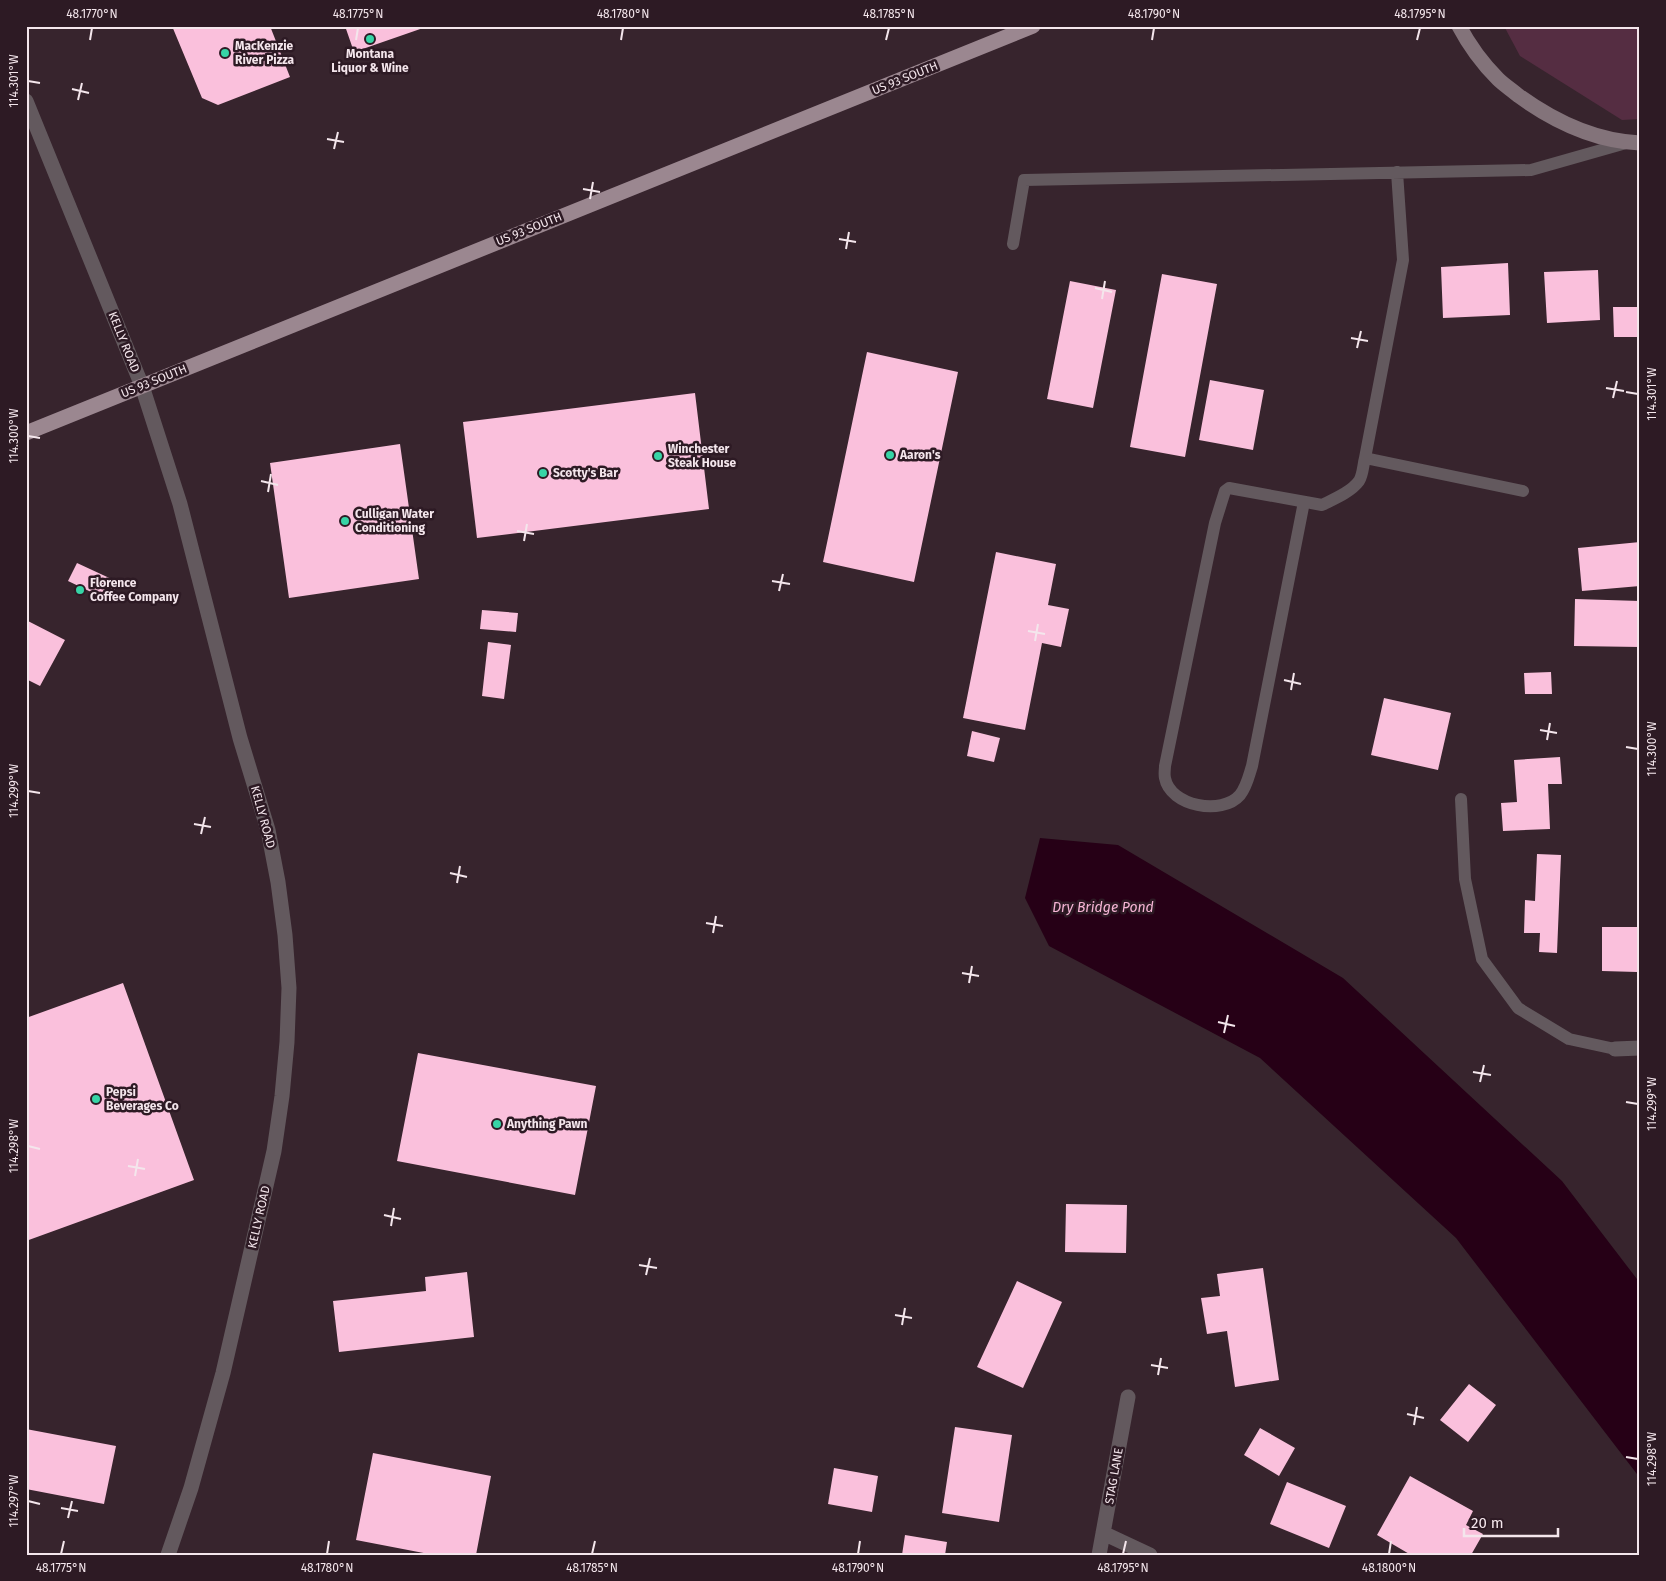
<svg xmlns="http://www.w3.org/2000/svg" width="1666" height="1581" font-family="'Fira Sans',sans-serif">
<rect width="100%" height="100%" fill="#37242d"/>
<!-- green -->
<path fill="#552d42" d="M1504,26H1640V119L1622,120L1520,56Z"/>
<!-- water -->
<path fill="#260016" d="M1040,838L1118,845L1343,978L1562,1181L1640,1283V1478L1456,1238L1260,1058L1049,946L1025,898Z"/>
<!-- building -->
<path fill="#fac0dc" d="M172,26H270L290,77L218,105L202,98Z
M345,26H426V27L354,52Z
M1508,263L1510,315L1443,318L1441,267Z
M1598,270L1600,320L1547,323L1544,272Z
M1162,274L1217,284L1185,457L1130,447Z
M1070,281L1116,290L1093,408L1047,399Z
M1613,307H1640V337H1614Z
M867,352L958,372L914,582L823,562Z
M1210,380L1264,390L1253,450L1199,440Z
M695,393L709,509L477,538L463,422Z
M400,444L419,579L289,598L270,463Z
M1640,542V586L1582,591L1578,548Z
M996,552L1056,564L1048,605L1069,609L1061,647L1042,643L1025,730L963,718Z
M77,563L118,582L110,601L68,581Z
M1575,599L1640,601V647L1574,646Z
M482,610L518,613L516,632L480,629Z
M26,620L65,640L40,686L26,679Z
M488,642L511,645L504,699L482,696Z
M1551,672L1552,694H1525L1524,673Z
M1384,698L1451,713L1438,770L1371,755Z
M972,731L1000,738L994,762L967,756Z
M1560,757L1562,784H1548L1550,829L1503,831L1501,803L1517,802L1514,760Z
M1537,854L1561,855L1557,953L1539,952L1540,933H1524L1525,900L1535,901Z
M1602,927H1637V972L1602,971Z
M123,983L194,1180L26,1241V1018Z
M418,1053L596,1086L575,1195L397,1161Z
M1066,1204L1127,1205L1126,1253L1065,1252Z
M1263,1268L1279,1380L1235,1387L1227,1331L1207,1334L1201,1298L1220,1296L1217,1274Z
M467,1272L474,1337L339,1352L333,1301L426,1291L425,1277Z
M1017,1281L1062,1302L1023,1388L977,1367Z
M1469,1384L1496,1405L1468,1442L1440,1420Z
M955,1427L1012,1435L999,1522L942,1513Z
M1260,1428L1295,1448L1279,1476L1244,1455Z
M26,1429L116,1446L104,1504L26,1489Z
M373,1453L491,1476L476,1555H434L356,1540Z
M834,1468L878,1476L872,1512L828,1504Z
M1410,1476L1473,1511L1466,1525L1483,1534L1471,1555H1411L1377,1535Z
M1287,1482L1346,1506L1329,1548L1270,1524Z
M905,1535L947,1542L945,1555H902Z"/>
<g fill="none" stroke-linecap="round" stroke-linejoin="round">
<!-- lane -->
<path stroke="#63595e" stroke-width="12" d="M1397,172L1403,260L1365,458L1523,491
M1013,244L1024,180L1531,170L1626,143
M1304,502L1252,766C1249,775 1247,786 1240,795C1222,816 1170,806 1165,778C1164,774 1165,769 1165,766L1215,523L1225,491L1229,488L1322,505C1334,499 1351,492 1359,481C1363,475 1363,465 1365,458
M1461,799L1465,879L1482,959L1518,1008L1569,1039L1615,1049"/>
<!-- street -->
<path stroke="#63595e" stroke-width="15" d="M26,101L142,386L180,504L240,738L268,830L278,882L285,935L289,988L287,1042L282,1096L274,1151L223,1373L191,1488L168,1555
M1615,1049L1640,1048
M1103,1533L1150,1555
M1099,1555L1128,1397"/>
<!-- secondary -->
<path stroke="#83737a" stroke-width="15" d="M1459,26C1469,45 1483,64 1498,79C1504,85 1512,90 1519,96C1555,122 1595,141 1640,143"/>
<!-- primary -->
<path stroke="#9b8790" stroke-width="15" d="M26,433L1033,26"/>
</g>
<!-- ticks -->
<path fill="none" stroke="#f4e6ec" stroke-width="2" d="M90,40L92,28M356,40L358,28M621,40L623,28M886,40L889,28M1152,40L1154,28M1417,40L1420,28M28,81L40,83M72,89L89,93M78,100L82,83M327,139L344,142M334,149L338,132M583,189L600,192M590,199L593,182M839,239L856,242M846,249L849,232M1095,288L1112,292M1102,299L1105,281M1351,338L1368,341M1357,348L1361,331M1606,388L1624,391M1626,392L1638,394M1613,398L1617,381M28,436L40,438M261,481L278,485M268,492L271,474M517,531L534,534M524,541L527,524M772,581L790,584M779,591L783,574M1028,631L1045,634M1035,641L1038,624M1284,680L1301,684M1291,690L1294,673M1540,730L1557,733M1547,740L1550,723M1626,747L1638,749M28,791L40,793M194,824L211,827M201,834L205,817M450,873L467,877M457,883L460,866M706,923L723,926M713,933L716,916M962,973L979,976M969,983L972,966M1218,1022L1235,1026M1224,1033L1228,1015M1473,1072L1491,1075M1480,1082L1484,1065M1626,1102L1638,1104M28,1146L40,1149M128,1166L145,1169M135,1176L138,1159M384,1215L401,1219M391,1226L394,1208M639,1265L657,1268M646,1275L650,1258M895,1315L912,1318M902,1325L905,1308M1151,1365L1168,1368M1158,1375L1161,1358M1407,1414L1424,1418M1414,1425L1417,1407M1626,1457L1638,1459M28,1501L40,1504M61,1508L78,1511M68,1518L72,1501M61,1554L64,1541M327,1554L329,1541M592,1554L595,1541M858,1554L860,1541M1123,1554L1126,1541M1389,1554L1391,1541"/>
<!-- markers -->
<g fill="#37d4a6" stroke="#2d1a24" stroke-width="2">
<circle cx="370" cy="39" r="5"/>
<circle cx="225" cy="53" r="5"/>
<circle cx="890" cy="455" r="5"/>
<circle cx="658" cy="456" r="5"/>
<circle cx="543" cy="473" r="5"/>
<circle cx="345" cy="521" r="5"/>
<circle cx="80" cy="590" r="5"/>
<circle cx="96" cy="1099" r="5"/>
<circle cx="497" cy="1124" r="5"/>
</g>
<g text-anchor="middle" dominant-baseline="central" stroke-width="5" stroke-linejoin="round" paint-order="stroke">
<!-- poi labels -->
<g font-size="12" font-weight="bold" fill="#f4e6ec" stroke="#2d1a24" text-anchor="start">
<text x="235" y="46">MacKenzie<tspan x="235" dy="14">River Pizza</tspan></text>
<text x="370" y="54" text-anchor="middle">Montana<tspan x="370" dy="14">Liquor &amp; Wine</tspan></text>
<text x="668" y="449">Winchester<tspan x="668" dy="14">Steak House</tspan></text>
<text x="900" y="455">Aaron's</text>
<text x="553" y="473">Scotty's Bar</text>
<text x="355" y="514">Culligan Water<tspan x="355" dy="14">Conditioning</tspan></text>
<text x="90" y="583">Florence<tspan x="90" dy="14">Coffee Company</tspan></text>
<text x="106" y="1092">Pepsi<tspan x="106" dy="14">Beverages Co</tspan></text>
<text x="507" y="1124">Anything Pawn</text>
</g>
<!-- street labels -->
<g font-size="12" fill="#f4e6ec" stroke="#2d1a24">
<text transform="translate(905 78) rotate(-22)">US 93 SOUTH</text>
<text transform="translate(529 229) rotate(-22)">US 93 SOUTH</text>
<text transform="translate(124 342) rotate(68)">KELLY ROAD</text>
<text transform="translate(154 381) rotate(-22)">US 93 SOUTH</text>
<text transform="translate(263 817) rotate(75)">KELLY ROAD</text>
<text transform="translate(259 1217) rotate(-77)">KELLY ROAD</text>
<text transform="translate(1114 1476) rotate(-80)">STAG LANE</text>
</g>
<!-- water labels -->
<g font-size="14" font-style="italic" fill="#f6b5d5" stroke="#2d1a24">
<text x="1103" y="907">Dry Bridge Pond</text>
</g>
</g>
<!-- border -->
<rect width="1666" height="1581" fill="none" stroke="#2d1a24" stroke-width="55"/>
<!-- scale -->
<path d="M1464 1528v8h94v-8" fill="none" stroke="#f4e6ec" stroke-width="2.5"/>
<text x="1471" y="1528" font-size="15" fill="#f4e6ec" stroke="#2d1a24" stroke-width="4" paint-order="stroke">20 m</text>
<rect x="28" y="28" width="1610" height="1526" fill="none" stroke="#f4e6ec" stroke-width="2"/>
<g font-size="12" text-anchor="middle" fill="#f4e6ec">
<text x="92" y="18">48.1770°N</text>
<text x="358" y="18">48.1775°N</text>
<text x="623" y="18">48.1780°N</text>
<text x="889" y="18">48.1785°N</text>
<text x="1154" y="18">48.1790°N</text>
<text x="1420" y="18">48.1795°N</text>
<text transform="translate(14 81) rotate(-90)" y="4">114.301°W</text>
<text transform="translate(1652 394) rotate(-90)" y="4">114.301°W</text>
<text transform="translate(14 436) rotate(-90)" y="4">114.300°W</text>
<text transform="translate(1652 749) rotate(-90)" y="4">114.300°W</text>
<text transform="translate(14 791) rotate(-90)" y="4">114.299°W</text>
<text transform="translate(1652 1104) rotate(-90)" y="4">114.299°W</text>
<text transform="translate(14 1146) rotate(-90)" y="4">114.298°W</text>
<text transform="translate(1652 1459) rotate(-90)" y="4">114.298°W</text>
<text transform="translate(14 1501) rotate(-90)" y="4">114.297°W</text>
<text x="61" y="1572">48.1775°N</text>
<text x="327" y="1572">48.1780°N</text>
<text x="592" y="1572">48.1785°N</text>
<text x="858" y="1572">48.1790°N</text>
<text x="1123" y="1572">48.1795°N</text>
<text x="1389" y="1572">48.1800°N</text>
</g>
</svg>
